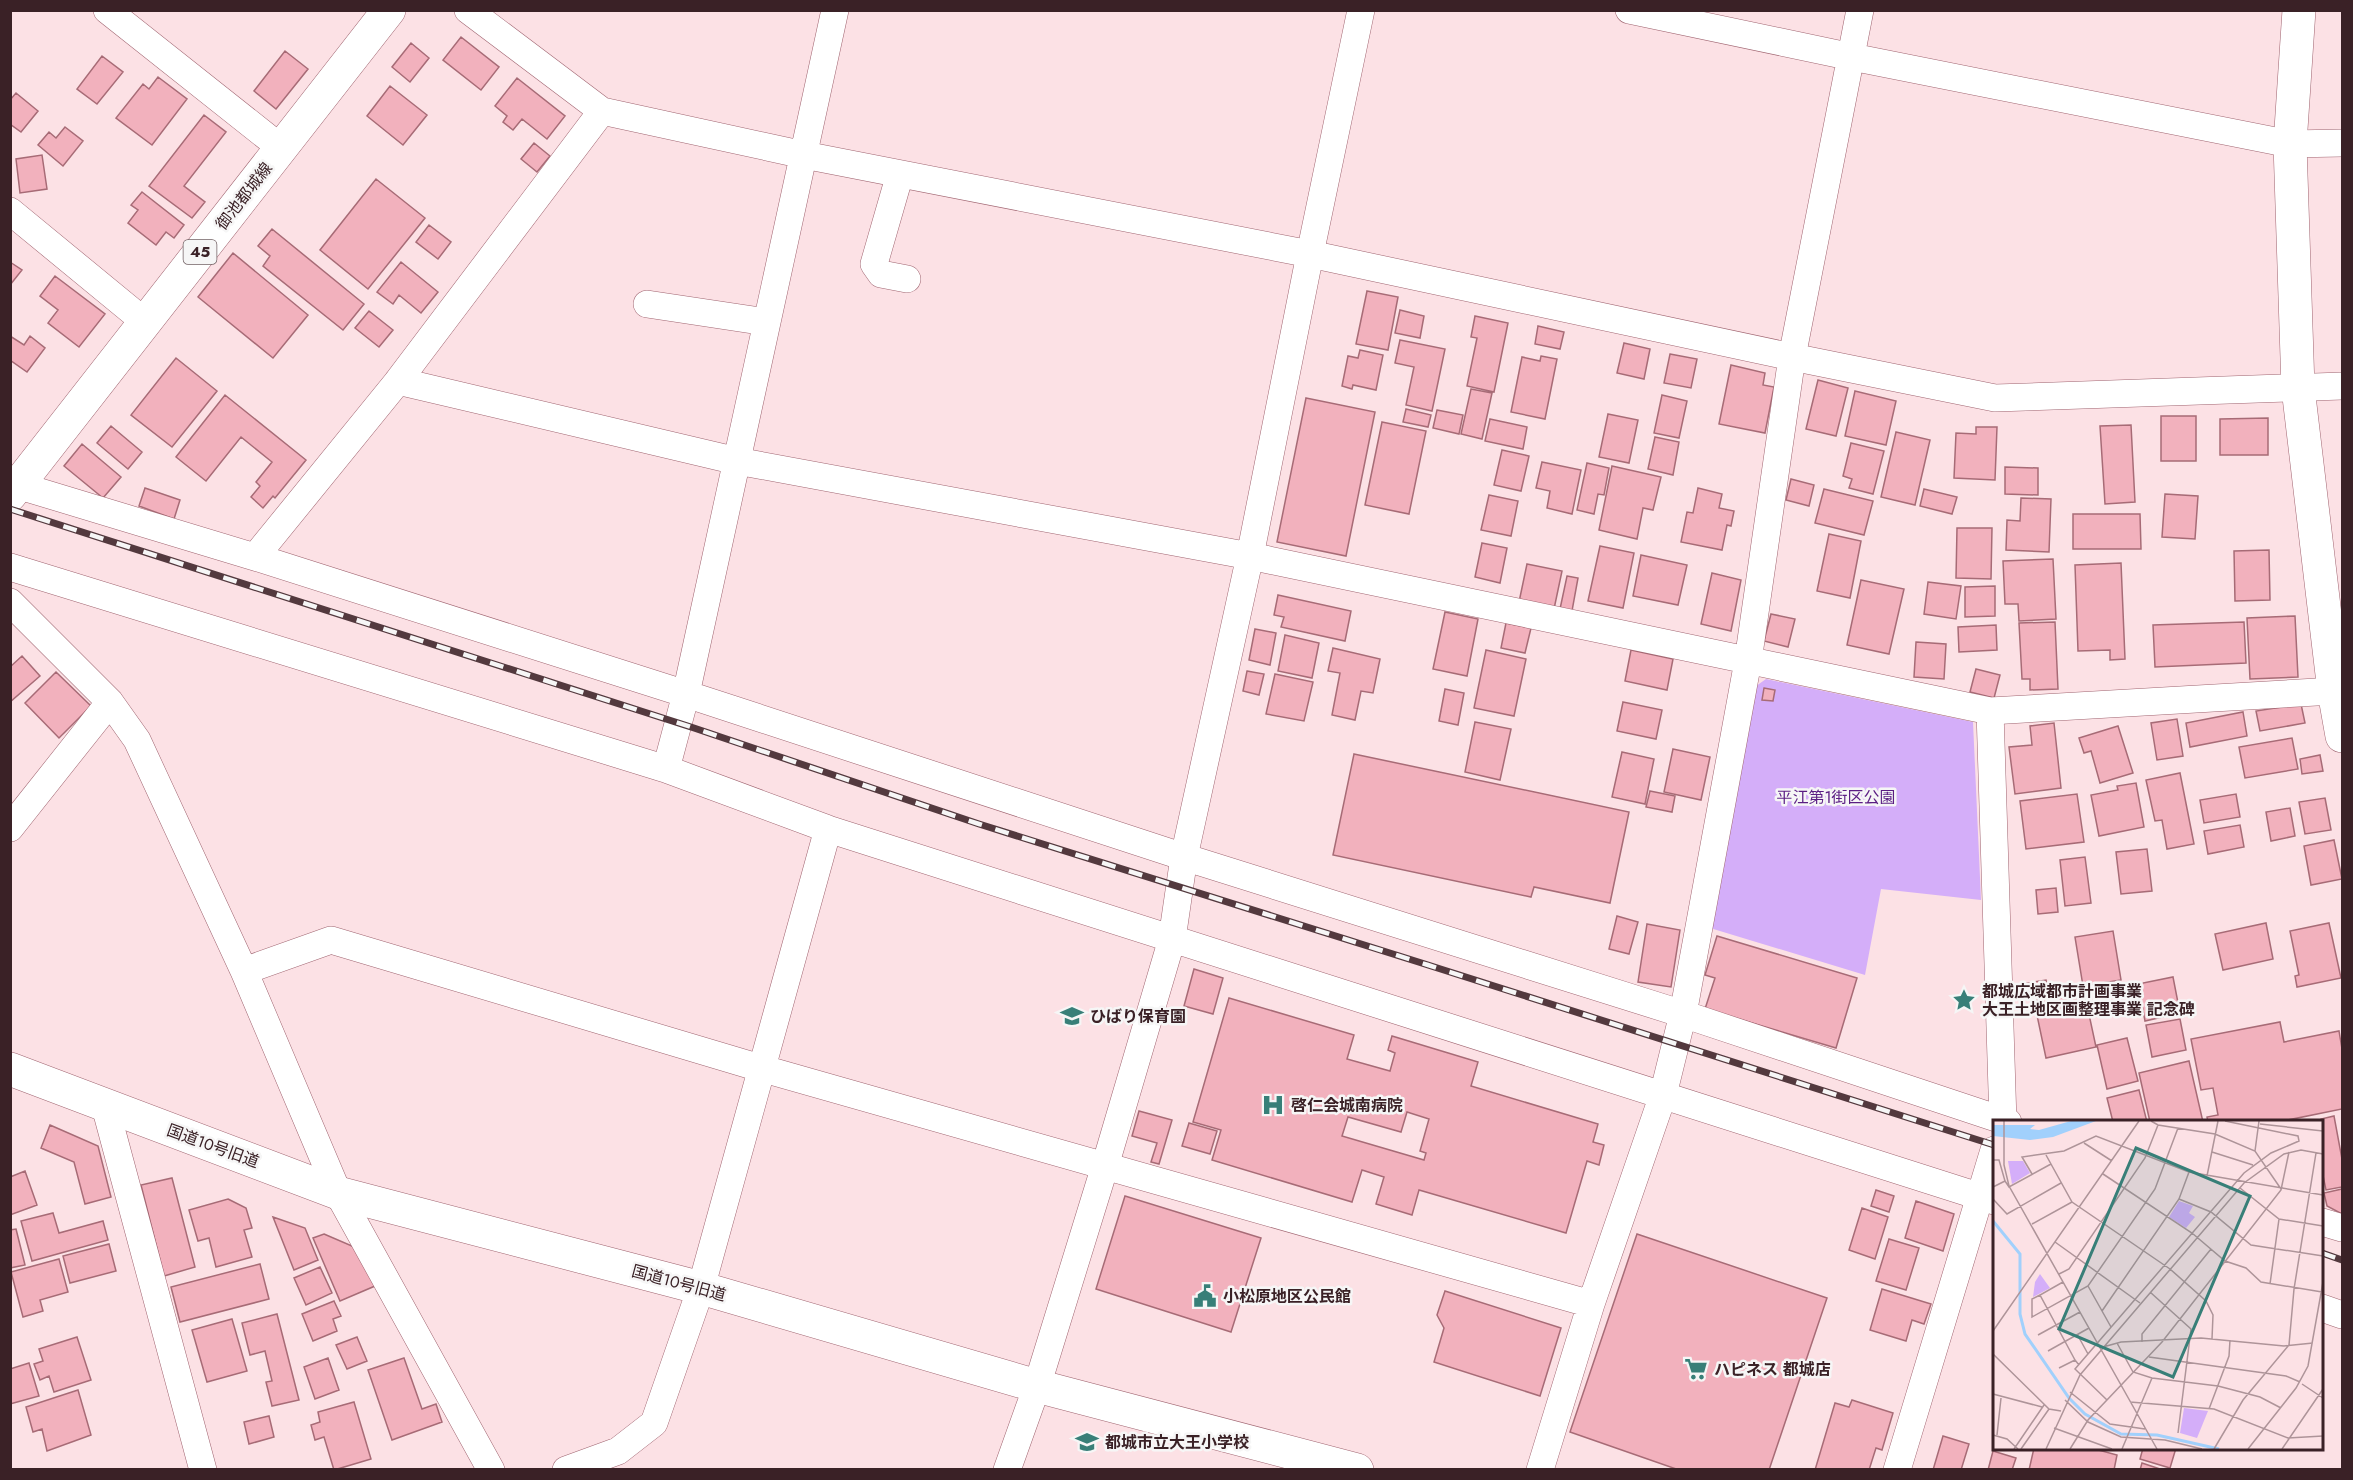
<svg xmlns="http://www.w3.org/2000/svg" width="2353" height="1480" font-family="Jost,'Noto Sans JP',sans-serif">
<rect width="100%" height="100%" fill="#fce1e5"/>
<!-- green -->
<path fill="#d4aef9" d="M1766,679L1973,722L1981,900L1881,889L1865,975L1710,928L1749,691Z"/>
<!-- building -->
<path fill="#f2b1bd" stroke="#a76b76" stroke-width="1.5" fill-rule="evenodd" d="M461,37L499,67L481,90L443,60Z
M411,43L429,58L410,82L392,67Z
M285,51L308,69L276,109L254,91Z
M102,56L123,72L97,104L77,89Z
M158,77L187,99L152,145L116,118L143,84L149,89Z
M517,78L565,116L547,139L522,119L513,130L503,122L507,116L495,106Z
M390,86L427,115L403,145L367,116Z
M16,93L38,111L21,132L10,124V100Z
M204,115L226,132L184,186L205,202L192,218L149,186Z
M65,127L83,141L63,166L38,145L49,132L56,138Z
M534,143L550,156L537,172L521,159Z
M42,155L47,189L20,193L16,159Z
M376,179L425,218L368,289L320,250Z
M142,192L184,225L174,238L166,232L156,245L128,223L138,210L131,205Z
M429,225L451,242L438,259L416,242Z
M272,229L364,304L343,330L263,266L270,256L258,246Z
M233,253L308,315L273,358L198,297Z
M10,262L22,270L10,285Z
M401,262L438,292L421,313L399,295L393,304L377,292Z
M55,276L105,314L79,347L48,323L58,310L40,296Z
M1367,291L1398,297L1388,350L1356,344Z
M1400,310L1424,316L1420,338L1395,333Z
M369,311L393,330L379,347L355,328Z
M1475,316L1508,323L1494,392L1467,386L1477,338L1471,337Z
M1538,326L1564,332L1560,349L1535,344Z
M10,336L24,345L30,336L45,348L27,372L10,360Z
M1400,340L1445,349L1432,411L1406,405L1414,367L1395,363Z
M1624,343L1650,349L1644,379L1617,373Z
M1360,350L1383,355L1376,390L1353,385L1352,389L1342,386L1348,356L1358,358Z
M1670,354L1697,359L1691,388L1664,383Z
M1541,356L1557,359L1545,419L1511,412L1522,357L1540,361Z
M176,358L217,391L172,447L131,415Z
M1731,365L1765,373L1763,385L1774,387L1765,433L1719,424Z
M1818,380L1848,388L1836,436L1806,429Z
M1471,389L1492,393L1482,439L1461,434Z
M1855,391L1896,401L1886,445L1845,436Z
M225,395L306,460L275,498L273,496L263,508L251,497L260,486L256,482L272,462L241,437L206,481L176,457Z
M1662,395L1687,401L1679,438L1654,433Z
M1306,398L1375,412L1346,556L1277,542Z
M1406,409L1431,415L1428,427L1403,422Z
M1437,410L1463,415L1459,434L1433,428Z
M1608,414L1638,420L1629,463L1599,457Z
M2161,416H2196V461H2161Z
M2268,418V455H2220V419Z
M1490,419L1527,427L1523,449L1485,441Z
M1382,422L1426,431L1409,514L1365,505Z
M2131,425L2135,502L2105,504L2100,426Z
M111,426L142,452L128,469L97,443Z
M1976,427H1997L1995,480L1954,478L1956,433L1976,434Z
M1896,432L1930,440L1915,505L1881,497Z
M1655,437L1679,442L1673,475L1648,469Z
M1851,443L1884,451L1873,494L1849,488L1852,479L1843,476Z
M82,444L121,477L103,498L64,466Z
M1502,450L1529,456L1521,491L1494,485Z
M1542,462L1581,470L1572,514L1547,508L1550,491L1536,488Z
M1587,463L1609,468L1604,495L1598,494L1594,514L1577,510Z
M1612,466L1661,477L1653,510L1643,508L1637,539L1599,530Z
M2005,467L2038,468V495L2005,494Z
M1791,479L1814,485L1809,506L1786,500Z
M145,488L180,500L174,519L139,506Z
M1698,488L1722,494L1719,508L1734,511L1731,526L1727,525L1722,550L1681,542L1687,512L1693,513Z
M1824,489L1873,501L1864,535L1815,523Z
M1924,489L1957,497L1952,514L1920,506Z
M2165,494L2198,496L2195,539L2162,537Z
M1489,495L1518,501L1511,536L1481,530Z
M2021,498L2051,499L2049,552L2006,550L2007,520L2020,521Z
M2073,514H2140L2141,549H2073Z
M1957,528H1992L1991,579L1956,578Z
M1829,534L1861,541L1850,598L1817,591Z
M1482,543L1507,548L1500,583L1475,577Z
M1600,546L1634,553L1623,608L1588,601Z
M2269,550L2270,600L2235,601L2234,551Z
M1641,555L1687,565L1678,605L1633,596Z
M2053,559L2056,619L2019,621L2018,604H2005L2003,561Z
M2121,563L2125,659L2110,660V650L2078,651L2075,565Z
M1527,564L1562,571L1554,609L1519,602Z
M1712,573L1741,580L1731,631L1701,624Z
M1567,576L1578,578L1572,611L1560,609Z
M1861,580L1904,589L1889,654L1847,645Z
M1928,582L1961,586L1956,619L1924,614Z
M1995,586V616L1965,617V587Z
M1278,595L1351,611L1345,641L1281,627L1284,617L1274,615Z
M1445,612L1478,619L1467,676L1433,669Z
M1771,614L1795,619L1788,647L1764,641Z
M2295,616L2298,677L2250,679L2247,618Z
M2055,622L2058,689L2030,690V679H2022L2019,623Z
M2244,622L2246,663L2155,667L2153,625Z
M1506,623L1531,628L1525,653L1501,648Z
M1996,625L1997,650L1959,652L1958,627Z
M1255,629L1276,633L1270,665L1249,660Z
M1285,635L1319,643L1312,678L1278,671Z
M1916,642L1946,644L1944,679L1914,677Z
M1333,648L1380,659L1373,693L1361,691L1355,720L1332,715L1340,673L1328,671Z
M1486,650L1526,659L1514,716L1474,708Z
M1631,650L1673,659L1667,690L1625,681Z
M22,656L40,676L10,702V667Z
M1976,669L2000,675L1994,698L1970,692Z
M1247,671L1264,674L1259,695L1243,691Z
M56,672L91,706L59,738L25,703Z
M1275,674L1313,682L1304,721L1266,714Z
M1764,688L1775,690L1773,701L1762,700Z
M1445,689L1464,693L1458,725L1439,721Z
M1623,702L1662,710L1656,739L1617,731Z
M2301,704L2305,723L2260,731L2256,711Z
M2243,712L2247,736L2190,747L2186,723Z
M2177,719L2183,756L2157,760L2151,723Z
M1475,722L1511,729L1500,780L1465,772Z
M2054,723L2061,788L2015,794L2009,747L2032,745L2030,726Z
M2118,726L2133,773L2100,783L2091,751L2084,753L2079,738Z
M2292,738L2298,769L2245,778L2239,747Z
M1673,749L1710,757L1701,800L1664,792Z
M1622,752L1654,759L1645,804L1612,797Z
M1354,754L1629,812L1610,903L1534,887L1531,897L1333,855Z
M2320,755L2323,771L2302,774L2300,759Z
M2180,773L2194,844L2167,849L2162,820L2155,821L2146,780Z
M2136,783L2144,827L2099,836L2091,795L2118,790L2117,786Z
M1650,791L1675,796L1672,812L1646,807Z
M2077,794L2084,842L2026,849L2020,801Z
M2236,794L2240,817L2204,823L2200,800Z
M2325,798L2331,830L2305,834L2299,802Z
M2290,808L2295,836L2271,841L2266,812Z
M2240,825L2244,847L2208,854L2204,831Z
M2334,840L2342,879L2311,885L2304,846Z
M2147,849L2152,891L2121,894L2116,852Z
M2085,857L2091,903L2065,906L2060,860Z
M2056,888L2058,912L2038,914L2036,890Z
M1617,916L1638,922L1629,954L1609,949Z
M2266,923L2273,959L2223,970L2215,934Z
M2329,923L2341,978L2297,987L2295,976L2299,975L2290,931Z
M1647,924L1680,930L1671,987L1638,982Z
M2113,931L2121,980L2083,986L2075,937Z
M1717,936L1857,978L1836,1048L1705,1009L1715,978L1705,975Z
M1194,969L1223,978L1213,1014L1184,1006Z
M2173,977L2180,1013L2145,1021L2138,984Z
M2046,980L2049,994L2024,998L2022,984Z
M2084,991L2096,1047L2046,1058L2034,1001Z
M1229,998L1354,1035L1347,1059L1390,1071L1395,1053L1388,1050L1392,1036L1478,1062L1471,1086L1598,1124L1593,1142L1604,1145L1599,1165L1587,1161L1566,1233L1419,1190L1412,1215L1376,1204L1384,1177L1362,1170L1352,1202L1212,1160L1221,1130L1193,1122ZM1407,1112L1429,1119L1420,1151L1426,1153L1424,1160L1342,1136L1348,1117L1401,1132Z
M2180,1019L2186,1050L2152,1057L2146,1025Z
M2280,1022L2284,1042L2339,1031L2342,1049V1109L2278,1122H2208L2207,1117L2218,1115L2213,1088L2201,1090L2191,1039Z
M2127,1038L2138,1081L2107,1089L2097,1045Z
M2189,1061L2203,1122H2150L2139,1073Z
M2139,1090L2147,1122H2113L2107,1098Z
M1139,1111L1172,1120L1159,1164L1151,1162L1157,1143L1132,1136Z
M2334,1116L2342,1159V1187L2326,1190L2322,1171L2321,1119Z
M1189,1123L1217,1131L1210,1154L1182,1146Z
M50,1125L98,1146L111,1197L85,1204L74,1162L41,1148Z
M25,1171L37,1205L10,1215V1177Z
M172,1178L195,1267L164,1276L141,1185Z
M2342,1189V1214L2327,1206L2324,1193Z
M1876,1190L1894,1196L1889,1212L1871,1206Z
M1125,1196L1261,1238L1231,1332L1096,1289Z
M228,1199L246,1208L252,1228L244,1230L252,1257L216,1267L209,1238L198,1241L189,1210Z
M1916,1201L1954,1214L1943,1251L1905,1238Z
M1862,1208L1888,1217L1875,1259L1849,1250Z
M53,1213L59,1233L103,1221L108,1240L32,1261L21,1221Z
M273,1217L305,1228L318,1260L294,1270Z
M16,1229L25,1265L10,1268V1230Z
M324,1234L359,1249L375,1286L340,1301L313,1238Z
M1637,1234L1827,1298L1769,1470H1679L1570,1432Z
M1889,1239L1919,1248L1906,1290L1876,1281Z
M109,1244L116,1271L70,1283L63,1256Z
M59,1259L68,1292L40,1300L43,1311L23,1317L11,1272Z
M260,1264L269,1299L180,1322L171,1287Z
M320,1267L332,1293L306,1305L294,1278Z
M1882,1289L1931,1304L1924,1324L1912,1320L1906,1341L1870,1330Z
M1445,1291L1561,1328L1540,1396L1434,1362L1444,1328L1437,1315Z
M334,1301L341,1316L333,1319L337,1331L313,1341L302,1314Z
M277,1314L299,1400L272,1406L266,1382L272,1381L265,1351L250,1355L242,1323Z
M232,1319L247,1371L207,1382L192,1330Z
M77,1337L91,1380L54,1392L49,1376L40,1380L34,1364L43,1361L39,1349Z
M357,1337L367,1361L347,1369L336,1345Z
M328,1358L339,1390L315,1399L304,1367Z
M404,1358L422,1409L436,1404L442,1422L392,1440L368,1370Z
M29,1363L39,1396L10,1404V1369Z
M78,1390L91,1435L47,1451L42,1429L33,1432L26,1407Z
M1852,1400L1893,1413L1882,1450L1876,1448L1869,1470H1815L1835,1403L1849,1407Z
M354,1402L371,1459L334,1470L324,1437L315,1440L311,1425L320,1422L318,1412Z
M269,1416L274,1437L249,1444L244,1422Z
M1943,1436L1969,1444L1961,1470H1933Z
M2034,1448H2091L2117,1455L2114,1470H2029Z
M2143,1448H2176L2170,1468L2140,1459Z
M1993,1451L2016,1458L2012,1470H1988Z
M2142,1463L2163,1470H2140Z"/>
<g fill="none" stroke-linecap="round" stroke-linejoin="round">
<!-- street casing -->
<g stroke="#a06571" stroke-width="28">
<path id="street" d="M107,10L281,148
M468,10L602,111L804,155L1310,254L1792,357L1995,398L2342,386
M1629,10L1852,57L2290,144L2342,143
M900,174L874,264L881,274L907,279
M10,211L145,322
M647,304L767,322
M398,381L737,461L1250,556L1990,711L2334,691
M10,483L255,557L686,694L1184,857L1683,1014L2008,1122
M255,557L398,381L602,111
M10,567L666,769L828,829L1994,1201
M10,602L110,702L137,740L244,971L338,1193L491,1470
M1990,711L2003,1122
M666,769L686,694L835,10
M10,828L110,702
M244,971L331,940L760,1068L1591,1304
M105,1106L203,1470
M2322,1222L2342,1228
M2322,1308L2342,1315
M566,1470L618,1451L654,1423L701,1288L828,829
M1007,1470L1037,1386L1105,1166L1172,939L1184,857L1250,556L1310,254L1361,10
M1540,1470L1591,1304L1663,1095L1683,1014L1748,661L1792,357L1860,10
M1897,1470L1994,1150"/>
</g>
<!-- secondary casing -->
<g stroke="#a06571" stroke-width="34">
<path id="secondary" d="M2299,10L2290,144L2298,388L2334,691L2342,736
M10,1069L338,1193L701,1288L1037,1386L1357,1470"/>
</g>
<!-- primary casing -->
<g stroke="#a06571" stroke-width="34">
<path id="primary" d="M10,495L389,10"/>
</g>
<!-- street -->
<use href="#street" stroke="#fff" stroke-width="27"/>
<!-- secondary -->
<use href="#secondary" stroke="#fff" stroke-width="33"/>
<!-- primary -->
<use href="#primary" stroke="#fff" stroke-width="33"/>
<!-- rail casing -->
<g stroke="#53393e" stroke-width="7">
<path id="rail" d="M10,509L694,728L979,824L1428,965L1994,1145
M2322,1253L2342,1260"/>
</g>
<!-- rail -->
<use href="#rail" stroke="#f6f6f6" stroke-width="4.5" stroke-dasharray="14" stroke-linecap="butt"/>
</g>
<!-- icons -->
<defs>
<g id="sight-bare" transform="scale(1.8)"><path d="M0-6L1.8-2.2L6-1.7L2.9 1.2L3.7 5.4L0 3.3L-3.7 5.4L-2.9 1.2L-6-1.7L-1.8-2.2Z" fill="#387f78" stroke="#f6f6f6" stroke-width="2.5" paint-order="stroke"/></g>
<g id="school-bare" transform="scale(1.8)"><path d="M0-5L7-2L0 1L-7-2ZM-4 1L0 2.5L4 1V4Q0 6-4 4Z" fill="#387f78" stroke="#f6f6f6" stroke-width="2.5" paint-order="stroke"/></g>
<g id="hospital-bare" transform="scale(1.8)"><path d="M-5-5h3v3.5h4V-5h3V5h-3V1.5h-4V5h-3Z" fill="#387f78" stroke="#f6f6f6" stroke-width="2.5" paint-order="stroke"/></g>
<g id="civic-bare" transform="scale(1.8)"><path d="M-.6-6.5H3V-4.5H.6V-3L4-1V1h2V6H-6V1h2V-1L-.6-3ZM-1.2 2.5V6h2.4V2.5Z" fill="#387f78" stroke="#f6f6f6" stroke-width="2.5" paint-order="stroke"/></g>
<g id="supermarket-bare" transform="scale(1.8)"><path d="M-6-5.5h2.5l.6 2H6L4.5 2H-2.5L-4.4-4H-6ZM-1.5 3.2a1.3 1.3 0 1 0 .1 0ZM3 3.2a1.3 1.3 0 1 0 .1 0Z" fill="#387f78" stroke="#f6f6f6" stroke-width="2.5" paint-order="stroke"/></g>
</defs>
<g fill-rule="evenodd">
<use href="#sight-bare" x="1964" y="1000"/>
<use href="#school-bare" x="1072" y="1016"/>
<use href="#hospital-bare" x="1273" y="1105"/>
<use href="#civic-bare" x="1205" y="1296"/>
<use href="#supermarket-bare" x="1696" y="1369"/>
<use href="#school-bare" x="1087" y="1442"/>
</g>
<g text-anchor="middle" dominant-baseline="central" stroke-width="5" stroke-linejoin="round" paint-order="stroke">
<!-- shield labels -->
<rect fill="#f6f6f6" stroke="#726164" stroke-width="1.5" x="183.5" y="240" width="33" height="24" rx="4.5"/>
<g font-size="15" font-weight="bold" fill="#3a2126">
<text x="200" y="252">45</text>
</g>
<!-- street labels -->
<g font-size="16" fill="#3a2126" stroke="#f6f6f6">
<text transform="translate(244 196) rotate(-52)">御池都城線</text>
<text transform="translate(213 1146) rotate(20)">国道10号旧道</text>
<text transform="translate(679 1283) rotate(15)">国道10号旧道</text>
</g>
<!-- park labels -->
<g font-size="16" fill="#5a1d83" stroke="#f6f6f6">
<text x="1836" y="797">平江第1街区公園</text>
</g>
<!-- poi labels -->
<g font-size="16" font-weight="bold" fill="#3a2126" stroke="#f6f6f6" text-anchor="start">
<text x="1982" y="991">都城広域都市計画事業<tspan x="1982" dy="18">大王土地区画整理事業 記念碑</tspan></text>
<text x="1090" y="1016">ひばり保育園</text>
<text x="1291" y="1105">啓仁会城南病院</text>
<text x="1223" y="1296">小松原地区公民館</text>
<text x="1714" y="1369">ハピネス 都城店</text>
<text x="1105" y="1442">都城市立大王小学校</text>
</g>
</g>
<!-- overview -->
<g transform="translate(1993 1120)">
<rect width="330" height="330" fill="#fce1e5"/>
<path d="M15,41H30L37,53L19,64ZM186,81L200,86L196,93L202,97L193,108L176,97ZM47,154L57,168L40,177L42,162ZM191,288L215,291L204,318L187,313Z" fill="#d4aef9"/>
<path d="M78,1H103L60,17L37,20L0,16V5H42L37,9L46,10Z" fill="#a1d0fc"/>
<path fill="none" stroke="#a1d0fc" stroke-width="3" d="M0,101L27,134V194L32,214L76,278L92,294L128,314L164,315L226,329"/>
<path fill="none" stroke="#ae9499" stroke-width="1.5" d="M11,1V45L16,66L164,329M158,1L165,5L222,14L262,31L288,69M267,4L330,11M91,23L119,41M262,31L266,1M219,32L260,45M53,35L79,82L177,149L213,181L220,195L219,219M0,40H6L12,61L0,67M39,54L29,37L71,31L103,16L196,52L330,75M110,54L199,113L232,141L253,148L268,162L329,172M214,56L225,1M12,61L16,67L58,44M247,68L286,99L330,106M0,79L14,94L68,63M186,79L218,92L258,125L330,136M39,104L79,82M62,122L147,183M66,154L76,149L152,38L165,5M70,162L47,175L82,240M277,164L286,99M95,166L118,207M157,172L198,209L185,313M47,175L39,179V197L95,166L162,69L185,8M109,191L186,79L196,52M0,211L146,1M84,214L95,234M45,215L87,192M149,222V214L218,129M124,223L140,252L159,258L225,266L267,277L288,288M110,227L128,222L208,218L291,226L320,223M55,231L96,208M0,234L56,289L68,291M156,237L293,256L307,262M66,248L82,240L86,245M309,264L330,278M77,272L117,304L152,309M0,274L49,287M72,280L95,302L128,317L172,320L209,329M114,280L82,249L251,53L278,33L306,21L305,16L232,1M137,282L221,289L295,318L330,316M216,289L236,236L237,220M61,308L119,329M0,315L14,319L25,329M4,315L8,278M21,329L51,285M28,329L56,289M53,329L87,255L251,63L291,34L308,30L330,34M77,329L95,300L169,222L288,70L296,32M129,329L159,258M221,329L250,280L296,225L301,169L323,33M255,329L303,268L315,246L330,162M289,329L330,269"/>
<path fill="#387f78" fill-opacity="0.15" stroke="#387f78" stroke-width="3" d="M143,28L257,76L180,257L66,209Z"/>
<rect width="330" height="330" fill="none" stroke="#3a2126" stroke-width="3"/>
</g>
<!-- border -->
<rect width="2353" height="1480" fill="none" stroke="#3a2126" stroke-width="24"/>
</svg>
